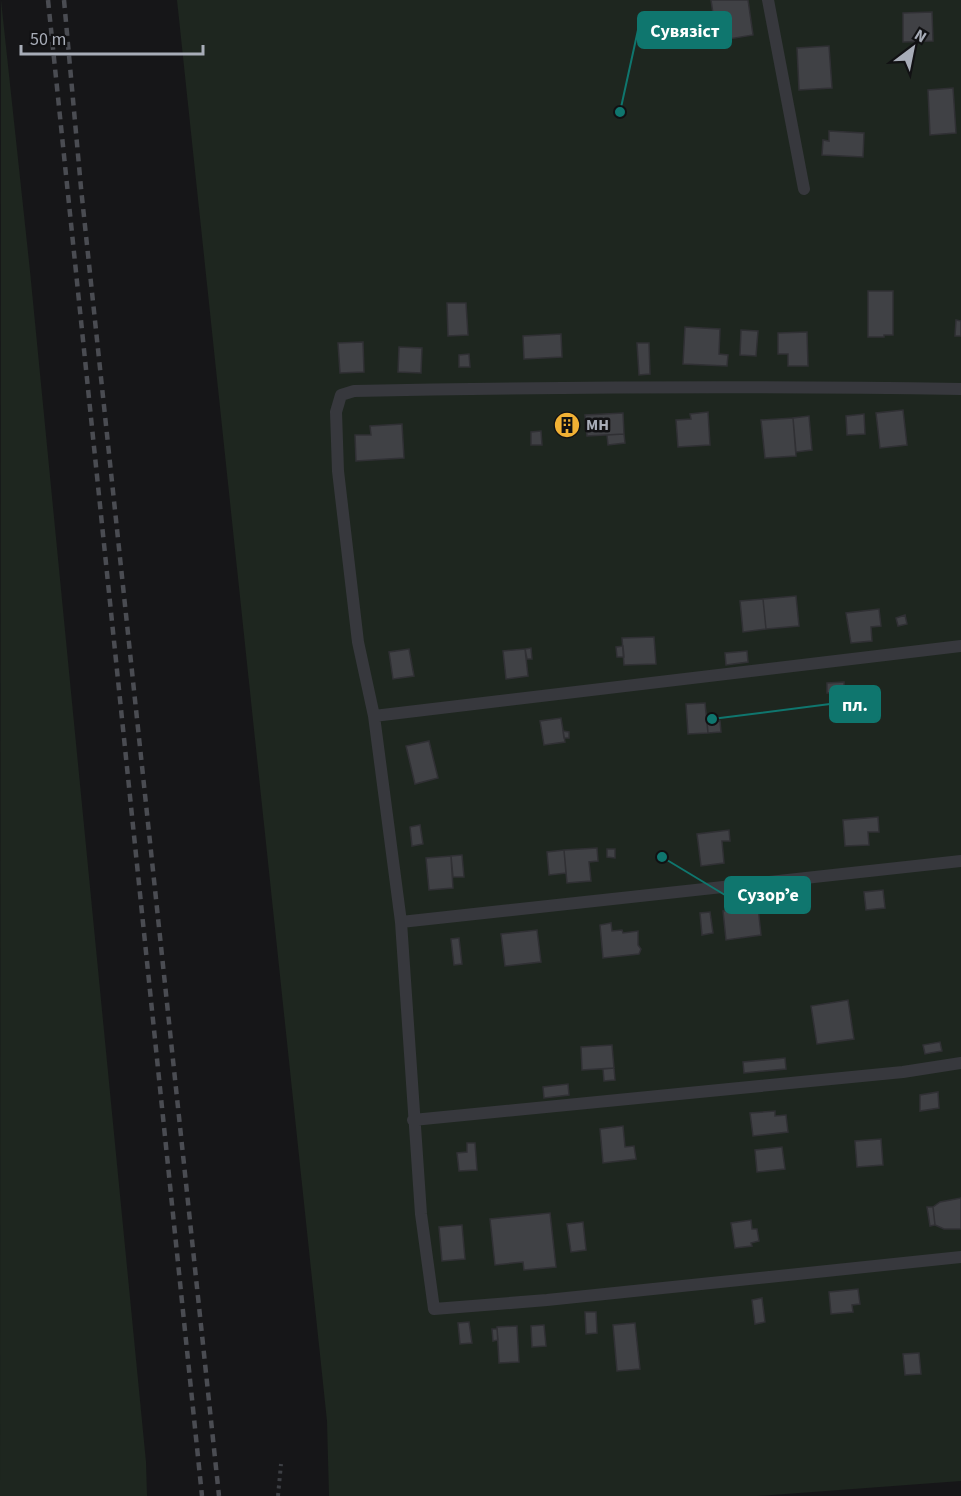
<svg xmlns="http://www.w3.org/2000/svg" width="961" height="1496" font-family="'Source Sans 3',sans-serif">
<rect width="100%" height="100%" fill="#161618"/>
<!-- green -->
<path fill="#1e261f" d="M1,0L30,271L146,1462L147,1496H0Z
M177,0H961V1481L757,1496H329L327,1421Z"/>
<!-- building -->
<path fill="#404145" stroke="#303034" stroke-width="1.5" d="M711,0H748L753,35L717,41Z
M932,12L933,41L903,42V13Z
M829,46L832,88L799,90L797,48Z
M953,88L956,133L930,135L928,90Z
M829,131L864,133L863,157L822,155L823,140L829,141Z
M868,291H893V335H884V337H868Z
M447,303H466L468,335L448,336Z
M956,320L961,321V336H955Z
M685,327L720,329L719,354L728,355L727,366L683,364Z
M741,330L758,331L756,356L740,355Z
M807,332L808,366H788V354H778V333Z
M561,334L562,357L524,359L523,336Z
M363,342L364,372L340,373L338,343Z
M637,343H649L650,374L639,375Z
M399,347L422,348L421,373L398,372Z
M469,354L470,367H459V355Z
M903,410L907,445L880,448L876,413Z
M708,412L710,445L678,447L676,420L691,419L690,414Z
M571,413L574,436L562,437L560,414Z
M623,413L624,434L587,436L585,415Z
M864,414L865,434L847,435L846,416Z
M809,416L812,450L796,452L793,418Z
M793,418L796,456L765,458L761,420Z
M402,424L404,458L356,461L355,435H371L370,426Z
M541,431L542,445H531V432Z
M624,434L625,443L608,445L607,435Z
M796,596L799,626L766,629L763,599Z
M763,599L766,629L743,632L740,601Z
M879,609L881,626L871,627L872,641L851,643L846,613Z
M905,615L907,624L898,626L896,618Z
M654,637L656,664L624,665L622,638Z
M623,646L624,657H617L616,647Z
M531,648L532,659H527L525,649Z
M409,649L414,676L393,679L389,652Z
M525,649L528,676L506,679L503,651Z
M747,651L748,662L726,665L725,653Z
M844,682V692L827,693V683Z
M705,703L708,733L688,734L686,704Z
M718,717L719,721L707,722L706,718Z
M561,718L565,742L544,745L540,721Z
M720,721L721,732L708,733L707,722Z
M563,731L569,732V738H564Z
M429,741L438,778L415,784L406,746Z
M878,817L879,832H868L869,845L845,846L843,820Z
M420,825L423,844L412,846L410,827Z
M729,830L730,841H722L724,863L701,866L697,834Z
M597,848L598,861L589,862L591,881L567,883L564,850Z
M607,849H615V858L607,857Z
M564,850L566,873L549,875L547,852Z
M462,855L464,877H453L451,856Z
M451,856L453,888L429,890L426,858Z
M883,890L885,908L866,910L864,892Z
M758,907L761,935L726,940L723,911Z
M710,912L713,933L702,935L700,913Z
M611,923L612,931L622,930L623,933L638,931V945L641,949L639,954L603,958L600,925Z
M537,930L541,962L505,966L501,934Z
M459,938L462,964L454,965L451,939Z
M848,1000L854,1039L817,1044L811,1006Z
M940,1042L942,1051L925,1054L923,1045Z
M612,1045L614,1068L582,1070L581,1047Z
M785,1058L786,1069L744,1073L743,1062Z
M614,1068L615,1080L604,1081L603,1069Z
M568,1084L569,1095L544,1098L543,1087Z
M938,1092L939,1108L920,1111V1095Z
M775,1111V1116L786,1115L788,1132L753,1136L750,1113Z
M623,1126L625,1147L634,1146L636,1159L603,1163L600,1129Z
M881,1139L883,1165L857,1167L855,1141Z
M467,1143H475L477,1170L459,1171L457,1153L467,1152Z
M782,1147L785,1169L757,1172L755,1150Z
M961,1198V1229H944L935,1225L933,1207L940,1202Z
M927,1207H933L935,1225L930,1226Z
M550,1213L556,1267L524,1270L523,1262L495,1265L490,1219Z
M751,1220L752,1229H757L759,1241L751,1243L752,1246L735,1248L731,1223Z
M583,1222L586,1250L571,1252L567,1224Z
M462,1225L465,1259L442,1261L439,1227Z
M858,1289L860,1304L852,1305L853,1312L831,1314L829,1292Z
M762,1298L765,1322L755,1324L752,1300Z
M585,1312H596L597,1333L586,1334Z
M469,1322L472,1343L460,1344L458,1323Z
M635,1323L640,1369L617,1371L613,1325Z
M544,1325L546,1346L532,1347L531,1326Z
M517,1326L519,1362L499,1363L497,1327Z
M492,1329H497L498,1340L493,1341Z
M919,1353L921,1374L905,1375L903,1354Z"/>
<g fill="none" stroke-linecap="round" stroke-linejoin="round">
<!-- path -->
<path stroke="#3d3f44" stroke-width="4" stroke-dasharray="3 4.5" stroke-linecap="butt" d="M278,1496L281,1464"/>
<!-- service -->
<path stroke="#37383d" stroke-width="12" d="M768,0L804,189
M374,716L358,642L338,471L336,412L341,395L354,391C557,387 759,386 961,389
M961,861L401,922L421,1214L434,1309L547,1300L961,1257
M401,922L374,716L961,646
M413,1120L903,1072L961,1063"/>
<!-- rail -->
<path stroke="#4a4c52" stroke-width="4.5" stroke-dasharray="8 6" stroke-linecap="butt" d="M48,0L202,1496
M64,0L81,188L219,1496"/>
</g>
<!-- icons -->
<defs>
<g id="building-disc" transform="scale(1.35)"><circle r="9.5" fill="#f2b134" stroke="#111113"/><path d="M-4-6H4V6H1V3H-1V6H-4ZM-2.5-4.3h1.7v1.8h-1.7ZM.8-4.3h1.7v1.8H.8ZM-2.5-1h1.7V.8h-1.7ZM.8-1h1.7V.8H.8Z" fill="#111"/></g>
</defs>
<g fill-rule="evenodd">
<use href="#building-disc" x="567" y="425"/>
</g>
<g text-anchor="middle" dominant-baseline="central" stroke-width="5" stroke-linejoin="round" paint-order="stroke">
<!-- poi labels -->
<g font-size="16" font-weight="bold" fill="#a8adb8" stroke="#111113" text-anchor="start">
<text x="586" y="425">МН</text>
</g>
</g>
<!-- callouts -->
<path fill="none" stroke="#0f766e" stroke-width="2" d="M620 112L638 30M712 719L830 704M662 857L725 895"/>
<g fill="#0f766e" stroke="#111113" stroke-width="2">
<circle cx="620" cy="112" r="6"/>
<circle cx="712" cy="719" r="6"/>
<circle cx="662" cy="857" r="6"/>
</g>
<g fill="#0f766e" stroke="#0f766e" stroke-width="2">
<rect x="638" y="12" width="93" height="36" rx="6"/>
<rect x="830" y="686" width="50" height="36" rx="6"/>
<rect x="725" y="877" width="85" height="36" rx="6"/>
</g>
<g font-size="18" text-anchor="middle" font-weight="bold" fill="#fff">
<text x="685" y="37">Сувязіст</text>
<text x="855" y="711">пл.</text>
<text x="768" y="901">Сузорʼе</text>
</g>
<!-- north arrow -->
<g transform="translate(913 48) rotate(32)" stroke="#111113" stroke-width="4.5" paint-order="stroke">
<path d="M0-4.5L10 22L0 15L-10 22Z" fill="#a8adb8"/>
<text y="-9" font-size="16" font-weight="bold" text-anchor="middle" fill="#a8adb8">N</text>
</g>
<!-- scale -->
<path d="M21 45v9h182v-9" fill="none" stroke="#a8adb8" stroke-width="3"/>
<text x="30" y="45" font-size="18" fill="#a8adb8" stroke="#111113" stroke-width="4.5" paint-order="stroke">50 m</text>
</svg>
